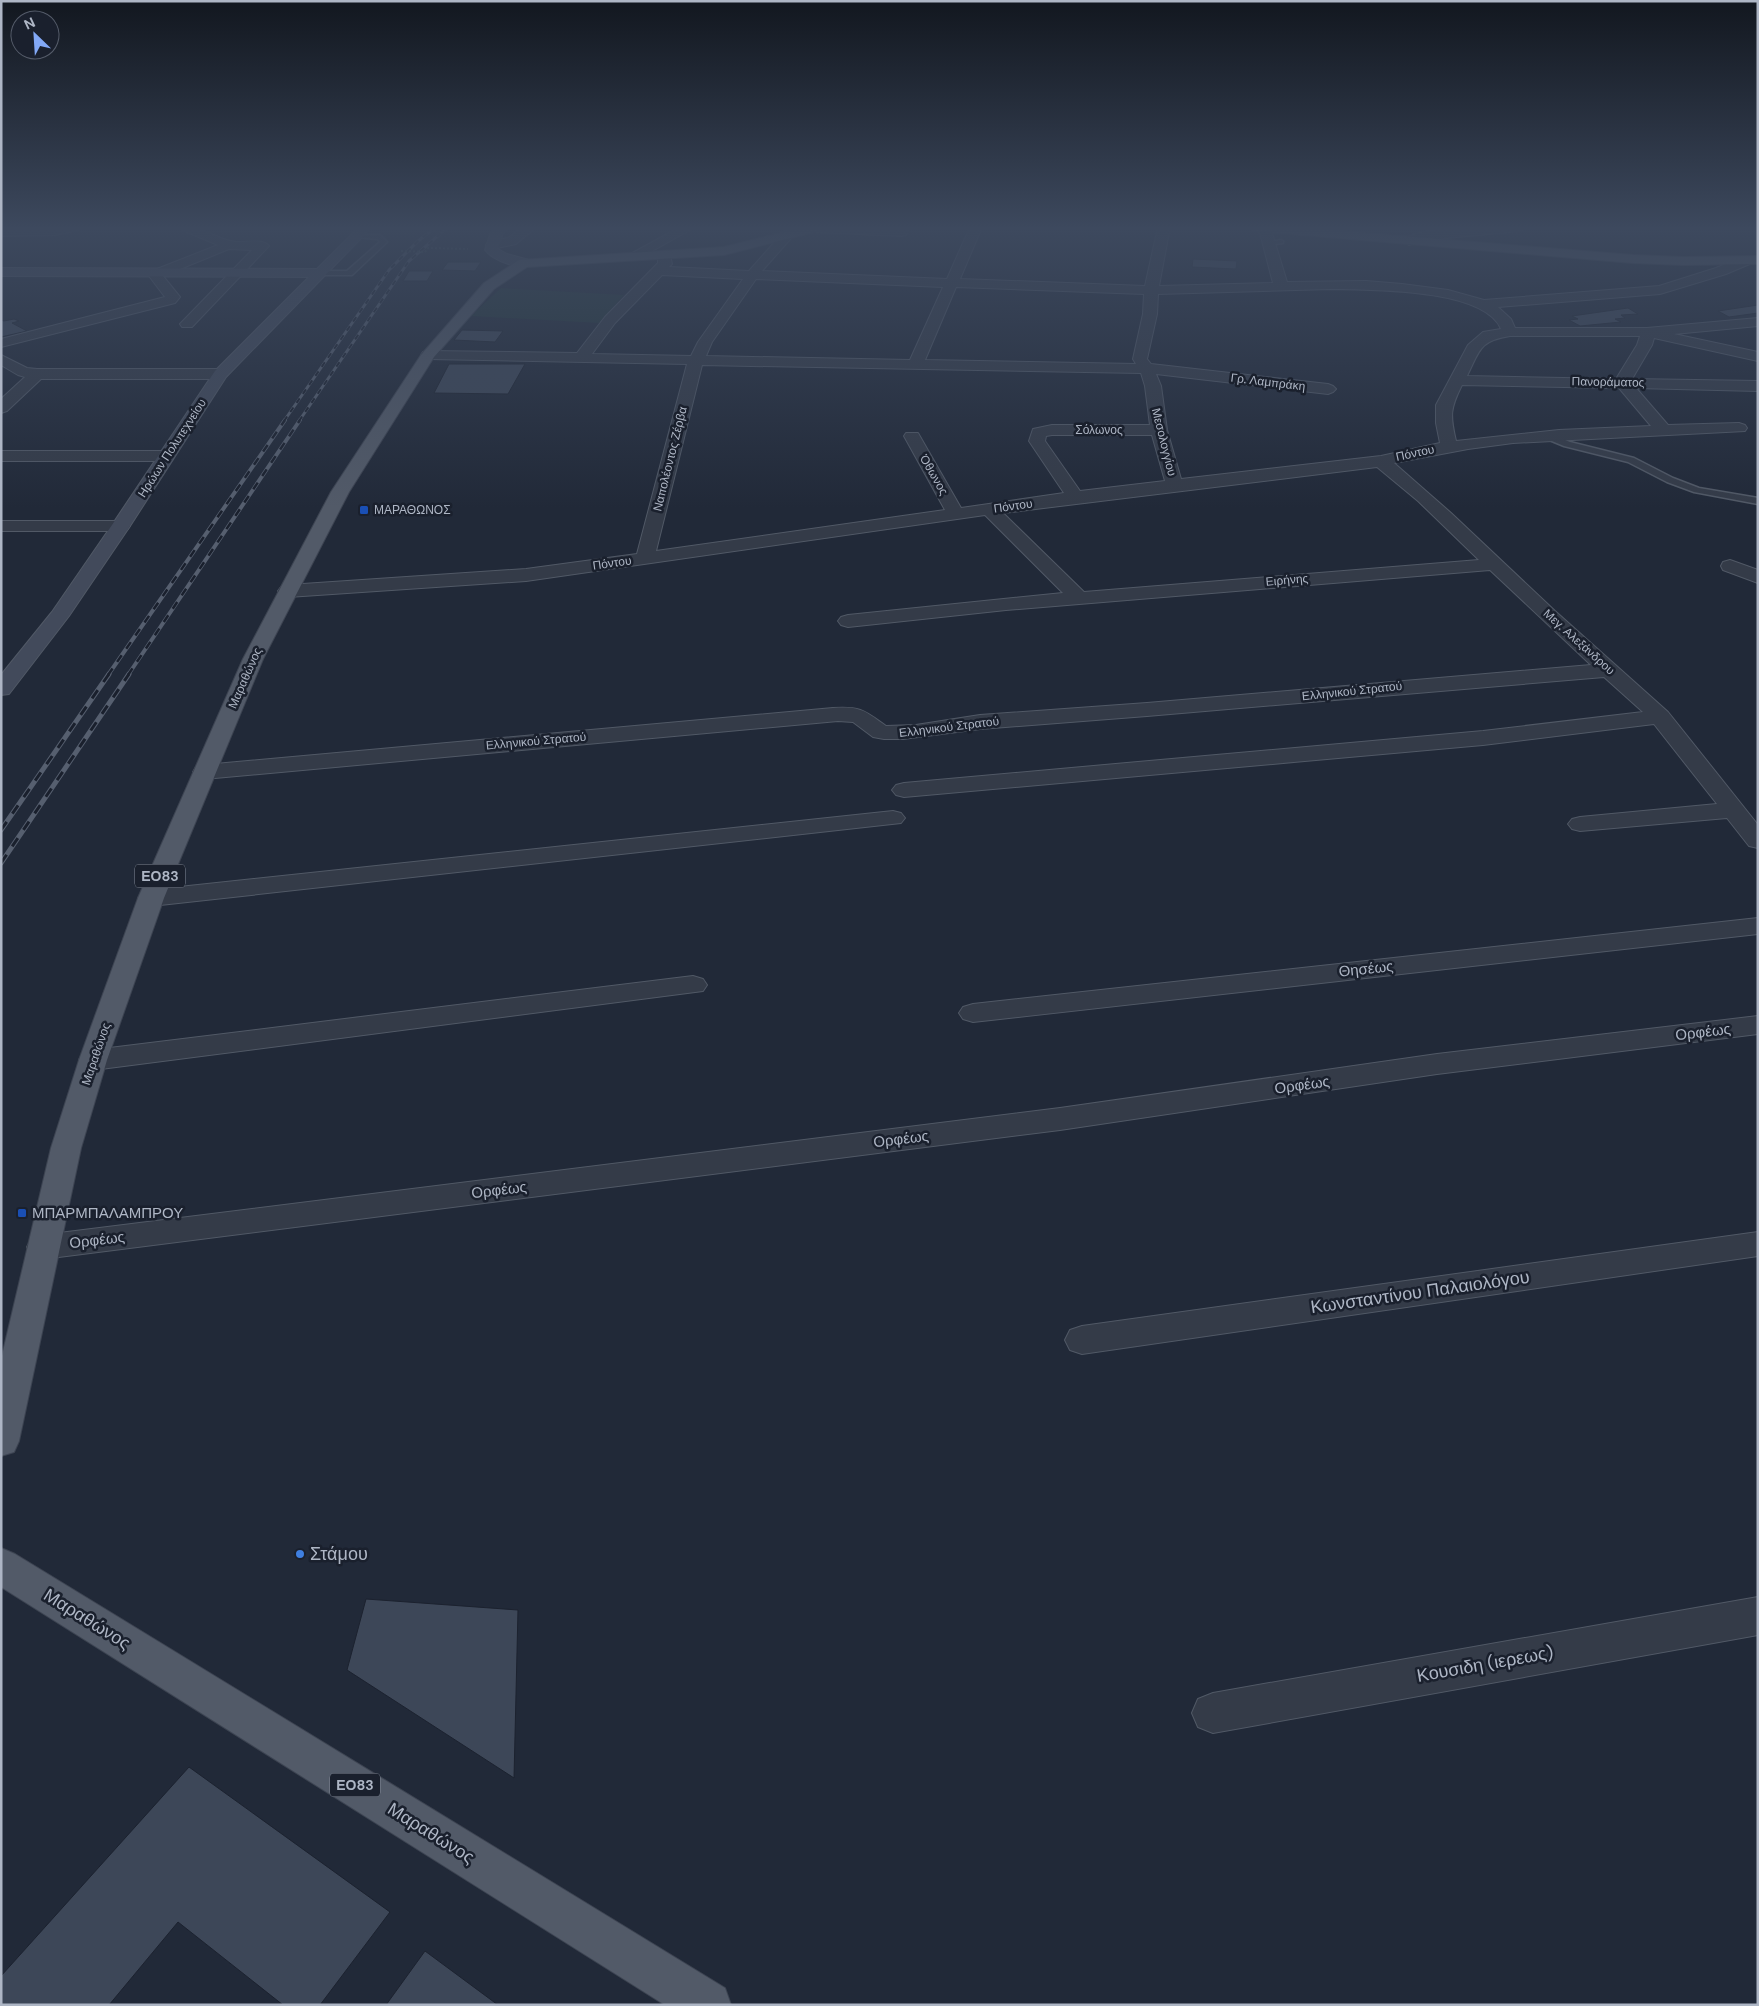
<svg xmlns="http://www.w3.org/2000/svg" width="1759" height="2006" font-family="'DM Sans',sans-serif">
<rect width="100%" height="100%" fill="#212938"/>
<!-- green -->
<path fill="#223539" d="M393,227H424L414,236L383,234Z
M501,288L624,295L599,323L471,316Z"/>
<!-- building -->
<path fill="#3d4758" stroke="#1c222f" d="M1363,227H1414L1417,230H1365Z
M1193,259L1237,261L1236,269L1192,267Z
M448,262H481L475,271L442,270Z
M409,271H433L427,281H403Z
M1758,305V313L1729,317L1718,311Z
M1628,308L1638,314L1621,315L1625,318L1615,319L1621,322L1580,326L1569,320L1578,319L1572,316Z
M14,319L19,321L12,323L27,331L1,337V320L4,321Z
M462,330L503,331L495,342L454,340Z
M449,364H525L508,394L434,393Z
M366,1599L518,1610L514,1778L347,1670Z
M189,1767L390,1912L320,2005H283L178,1922L109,2005H1V1976Z
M425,1951L498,2005H386Z"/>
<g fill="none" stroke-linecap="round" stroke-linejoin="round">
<!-- lane casing -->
<g stroke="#515966" stroke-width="3">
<path id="lane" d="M353,235H380L387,242L352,275H316L315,273L319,271H347L380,242L378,239L353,237Z
M1281,240L1283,241V243L1268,245L1265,243Z
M1550,434L1570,442L1634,458L1673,478L1699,488L1758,498V504L1694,492L1667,482L1628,462L1564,446L1547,439L1546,437Z"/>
</g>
<!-- street casing -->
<g stroke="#515966" stroke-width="2">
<path id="street" d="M81,227L79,230L55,235L1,236V228Z
M180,227C204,225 215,240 236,242C245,243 262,238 269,246L192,327H182L180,324L252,250L229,249L163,276L180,297L175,303L1,347V339L165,297L146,272L148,269H157L218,245L182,230Z
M523,227H536L516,244L492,249L486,245L488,242L508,238Z
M680,227H695L638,259L633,260L627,256Z
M788,227H801L762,271L947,279L970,227H982L960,279L1145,286L1158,227H1170L1159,286L1273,283L1260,233L1256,227H1268L1272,233L1287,282L1366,281L1402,284L1448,290L1484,300L1659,286L1716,268L1742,257H1752L1753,260L1752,263L1726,274L1660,294L1498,307L1511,319L1515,328H1647L1758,318V326L1674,334L1758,352V361L1654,338L1652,345L1632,379L1758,381V391L1636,388L1668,425L1739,423L1745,425L1747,428L1745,431L1513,443L1468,449L1394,463L1451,513L1555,611L1668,712L1758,825V848L1749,846L1727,818L1580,831L1572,829L1568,824L1572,819L1580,817L1717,804L1654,724L1483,745L904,797L896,795L892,790L896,785L904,783L1483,731L1643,712L1604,677L1147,716L980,729L903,739H884L873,737L853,722L838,721L204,779L196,777L193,772L196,767L204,765L833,708C861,706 865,711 886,726L916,725L980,715L1147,703L1591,665L1490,570L1006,610L848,627L841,625L838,621L841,617L848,615L1063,593L985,515L526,581L288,597L281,595L278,591L281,587L288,585L526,569L637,554L687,364L428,359L423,358L421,355L423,352L428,351L577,353L605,317L658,263V255L659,252L664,251L670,255L672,264L669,267L749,271ZM662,275L743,279L698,342L691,356L592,354L615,323ZM756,279L943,287L910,360L706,356L712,342ZM956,287L1144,294L1143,314L1133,359L1136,364L925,360ZM1330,289C1370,290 1484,288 1501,329L1483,332L1468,345L1436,405V423L1440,443L1381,456L1181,479L1167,430L1161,386L1156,374L1328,394L1333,392L1336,389L1333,386L1328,384L1151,364L1147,359L1157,314L1158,294ZM1510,336H1640L1637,345L1616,379L1467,376C1480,350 1479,341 1510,336ZM702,365L1141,373L1145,386L1150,425H1052L1033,429L1029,441L1064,493L961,508L918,433H906L904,436L945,510L656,551ZM1462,385L1619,388L1651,426L1559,430L1456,441C1450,415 1450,409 1462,385ZM1052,435H1152L1165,481L1080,491L1045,441L1046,436ZM1377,467L1418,501L1479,560L1084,592L1003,513Z
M810,227L897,228L909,227L906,235L902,236L815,232L811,231Z
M1483,227H1526L1520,231L1425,240L1409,245L1403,241C1414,228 1465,228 1483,227Z
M1,355L27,368L37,369H220L225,371L228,374L225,377L220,379H41L7,411L1,413V399L25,377L18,375L1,365Z
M1,451H166L172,452L174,456L172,460L166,461H1Z
M1,521H121L127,522L130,526L127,530L121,531H1Z
M1730,560L1758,570V583L1723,570L1721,566L1723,562Z
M893,811L901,813L905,818L901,823L151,906L142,903L138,898L142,893L151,890Z
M1758,918V934L973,1022L963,1019L959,1013L963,1007L973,1004Z
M693,976L703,979L707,985L703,991L93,1070L83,1067L79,1060L83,1053L93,1050Z
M1758,1016V1034L1437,1074L1060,1130L43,1259L32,1256L27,1247L32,1238L43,1235L1060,1108L1437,1054Z
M1758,1232V1256L1082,1354L1070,1350L1065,1340L1070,1330L1082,1326Z
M1758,1597V1635L1213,1733L1198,1727L1192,1713L1198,1699L1213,1693Z"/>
</g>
<!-- secondary casing -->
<g stroke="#515966" stroke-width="2">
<path id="secondary" d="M359,227H372L226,377L130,526L69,616L9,694L1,695V675L52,612L112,525L215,371L309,277L1,276V268L317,269Z
M495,227H508L503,233L498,249L507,254L529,260L531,263L529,266C516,269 493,260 485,250L491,232Z"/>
</g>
<!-- primary casing -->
<g stroke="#3d4452" stroke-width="2">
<path id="primary" d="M805,227H824L822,230L724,255L527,267L494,289L434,357L349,492L263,659L164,898L107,1060L81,1148L19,1441L14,1452L1,1456V1360L51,1148L79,1060L138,898L243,659L331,492L421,355L484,283L519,260L724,247Z
M1248,227H1294L1633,255L1683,257L1758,256V264L1683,265L1633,263L1254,231Z
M1,1548L15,1554L725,1988L731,2005H665L1,1587Z"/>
</g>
<!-- path -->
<path stroke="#405256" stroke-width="2" stroke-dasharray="2 2" stroke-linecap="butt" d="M425,252L428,248L468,249"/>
<!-- lane -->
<use href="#lane" fill="#343b48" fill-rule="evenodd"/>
<!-- street -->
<use href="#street" fill="#343b48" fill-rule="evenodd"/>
<!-- secondary -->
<use href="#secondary" fill="#424a5b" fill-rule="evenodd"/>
<!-- primary -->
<use href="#primary" fill="#525a68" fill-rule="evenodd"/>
<!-- rail-far2 casing -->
<g stroke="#565f6f" stroke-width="3">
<path id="rail-far2" d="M284,421L389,270L418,241L435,228
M299,421L409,261L448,227"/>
</g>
<!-- rail-far1 casing -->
<g stroke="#565f6f" stroke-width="4">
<path id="rail-far1" d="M108,675L285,420
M128,675L300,420"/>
</g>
<!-- rail casing -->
<g stroke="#565f6f" stroke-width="5">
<path id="rail" d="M1,830L109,674
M1,863L129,674"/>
</g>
<!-- rail-far2 -->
<use href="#rail-far2" stroke="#1a202d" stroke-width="2" stroke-dasharray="5.5" stroke-linecap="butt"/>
<!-- rail-far1 -->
<use href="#rail-far1" stroke="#1a202d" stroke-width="2.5" stroke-dasharray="8" stroke-linecap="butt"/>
<!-- rail -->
<use href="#rail" stroke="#1a202d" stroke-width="3" stroke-dasharray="10" stroke-linecap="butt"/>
<!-- path-bridge -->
<path stroke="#405256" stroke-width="2" stroke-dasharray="2 2" stroke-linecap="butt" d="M401,251L425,252"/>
</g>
<!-- sky -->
<linearGradient id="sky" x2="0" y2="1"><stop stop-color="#12171f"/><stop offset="0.45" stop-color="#3d495e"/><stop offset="1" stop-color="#3d495e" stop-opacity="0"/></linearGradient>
<rect width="1759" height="508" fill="url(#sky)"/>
<!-- markers -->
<g fill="#1a4fb4" stroke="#1a202d" stroke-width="2">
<rect x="359" y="505" width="10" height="10" rx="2.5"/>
<rect x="17" y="1208" width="10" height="10" rx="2.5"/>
</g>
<circle fill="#3f7fe0" stroke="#1a202d" stroke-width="2" cx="300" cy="1554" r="5"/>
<g text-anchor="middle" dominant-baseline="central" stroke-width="5" stroke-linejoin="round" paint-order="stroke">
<!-- far-street labels -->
<g font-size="12" fill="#aeb6c5" stroke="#1a202d">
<text transform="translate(1268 382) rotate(7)">Γρ. Λαμπράκη</text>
<text transform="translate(1608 382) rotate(1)">Πανοράματος</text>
<text x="1099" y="430">Σόλωνος</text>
<text transform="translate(1164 442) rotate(76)">Μεσολογγίου</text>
<text transform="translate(172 448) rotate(-57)">Ηρώων Πολυτεχνείου</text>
<text transform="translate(1415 453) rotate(-12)">Πόντου</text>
<text transform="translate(670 459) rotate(-76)">Ναπολέοντος Ζέρβα</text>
<text transform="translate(934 475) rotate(60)">Όθωνος</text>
<text transform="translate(1013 506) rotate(-8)">Πόντου</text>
<text transform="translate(612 563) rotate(-8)">Πόντου</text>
<text transform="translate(1287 580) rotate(-5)">Ειρήνης</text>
<text transform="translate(1579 642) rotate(42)">Μεγ. Αλεξάνδρου</text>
<text transform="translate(245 678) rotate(-66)">Μαραθώνος</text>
<text transform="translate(1352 691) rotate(-6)">Ελληνικού Στρατού</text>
<text transform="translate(949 727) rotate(-7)">Ελληνικού Στρατού</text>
<text transform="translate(536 741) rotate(-5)">Ελληνικού Στρατού</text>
<text transform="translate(96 1054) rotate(-71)">Μαραθώνος</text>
</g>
<!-- far-poi labels -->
<g font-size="12" fill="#aeb6c5" stroke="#1a202d" text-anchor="start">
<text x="374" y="510">ΜΑΡΑΘΩΝΟΣ</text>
</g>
<!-- shield labels -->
<g fill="#1a202d" stroke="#828997" stroke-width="1">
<rect x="135" y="864.5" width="50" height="23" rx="4"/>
<rect x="330" y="1773.5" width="50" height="23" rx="4"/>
</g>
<g font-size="14" font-weight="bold" fill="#aeb6c5">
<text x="160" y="876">ΕΟ83</text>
<text x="355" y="1785">ΕΟ83</text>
</g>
<!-- street labels -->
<g font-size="15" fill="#aeb6c5" stroke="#1a202d">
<text transform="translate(1366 969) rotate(-6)">Θησέως</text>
<text transform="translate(1703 1032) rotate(-7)">Ορφέως</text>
<text transform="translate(1302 1085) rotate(-8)">Ορφέως</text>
<text transform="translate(901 1139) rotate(-7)">Ορφέως</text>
<text transform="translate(499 1190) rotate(-7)">Ορφέως</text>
<text transform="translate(97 1240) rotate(-7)">Ορφέως</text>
</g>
<!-- poi labels -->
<g font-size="15" fill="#aeb6c5" stroke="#1a202d" text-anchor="start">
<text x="32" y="1213">ΜΠΑΡΜΠΑΛΑΜΠΡΟΥ</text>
</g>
<!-- near-street labels -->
<g font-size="18" fill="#aeb6c5" stroke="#1a202d">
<text transform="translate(1420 1292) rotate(-8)">Κωνσταντίνου Παλαιολόγου</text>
<text transform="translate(87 1619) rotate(32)">Μαραθώνος</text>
<text transform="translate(1485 1664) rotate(-10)">Κουσιδη (ιερεως)</text>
<text transform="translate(431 1833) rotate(32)">Μαραθώνος</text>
</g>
<!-- near-poi labels -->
<g font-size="18" fill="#aeb6c5" stroke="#1a202d" text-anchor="start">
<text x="310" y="1554">Στάμου</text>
</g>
</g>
<!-- border -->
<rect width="1759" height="2006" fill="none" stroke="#aeb6c5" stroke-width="5"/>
<!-- north arrow -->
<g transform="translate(35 35) rotate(335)"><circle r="24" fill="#1a202d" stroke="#555c6a"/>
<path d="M0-4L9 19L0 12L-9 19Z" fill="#82a8f6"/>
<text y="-8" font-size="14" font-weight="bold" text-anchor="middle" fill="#aeb6c5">N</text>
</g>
</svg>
